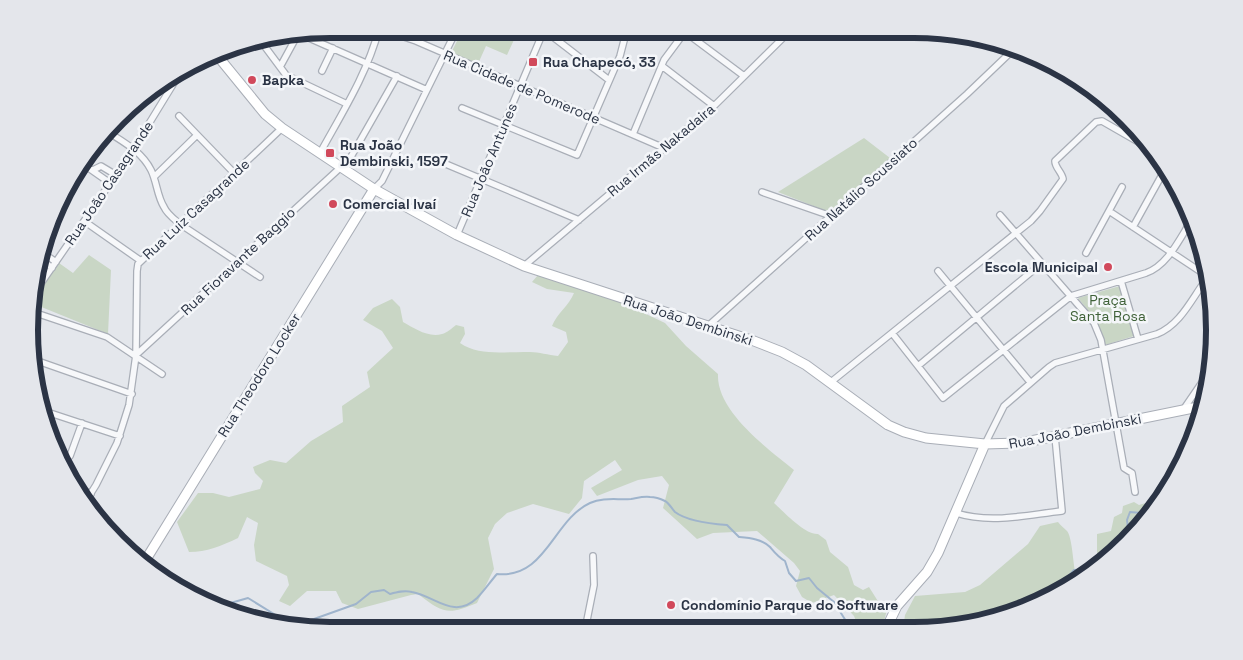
<svg xmlns="http://www.w3.org/2000/svg" width="1243" height="660" font-family="'Space Grotesk',sans-serif">
<rect width="100%" height="100%" fill="#e4e7ec"/>
<!-- green -->
<path fill="#c9d6c5" d="M463,29H519L507,55L486,46L477,66L451,53Z
M864,138L890,158L831,213L778,192Z
M89,255L111,270L108,334L34,304L35,297L59,263L73,273Z
M538,275L625,304L665,323L686,346L718,374C716,411 768,449 794,470L774,503C784,512 805,535 818,534L826,540L830,552L848,567L854,585L863,590L869,587L881,606L889,602L882,629H859L854,616L834,595L812,603L802,597L796,586L800,571L794,563L757,531L713,533L697,539L663,508L669,485L662,476L638,480L597,496L591,488L622,470L615,460L584,481L582,498L569,514L533,504L507,513L495,524L488,538L494,569L477,603C448,615 444,614 418,594L411,595L358,609L342,603L336,591H307L290,606L279,601L289,585L287,576L256,561L254,545L258,523L247,517L238,538C221,546 207,552 189,552L177,522L198,493H213L229,497L260,489L263,481L255,473L253,467L270,460L286,463L311,441L343,422L342,406L370,387L367,372L393,348L382,331L363,320L373,308L392,299L400,307L403,322C414,328 428,338 442,334C447,333 452,328 456,325L464,327L465,334L460,343C480,357 508,351 530,352C539,352 548,355 558,356L568,342L566,332L552,326C557,313 569,306 574,293L547,289L532,282Z
M1120,286L1134,336L1105,345C1101,324 1091,314 1078,298Z
M1159,499L1140,528L1102,561L1097,560V534L1111,531L1114,517L1122,513L1123,506L1134,502L1139,505Z
M1058,522C1060,525 1064,528 1067,531C1072,537 1073,561 1075,571L1095,568L1081,580L1028,608L953,629H903L905,615L915,596L965,592L980,585L1028,544L1040,526Z"/>
<g fill="none" stroke-linecap="round" stroke-linejoin="round">
<!-- stream -->
<path stroke="#9fb4cc" stroke-width="2" d="M1129,538L1127,520L1130,512L1141,513L1147,517
M1051,596L1074,570L1093,569
M220,606L248,598L282,619L287,624
M290,625L314,619L356,604L371,592L384,590L390,594C397,592 404,590 412,592C435,596 454,620 477,598C484,591 490,582 497,574C546,579 553,520 590,503C603,497 617,500 631,499C637,498 644,496 650,497C654,497 661,499 665,501C669,503 672,509 675,512C687,521 713,524 727,525L739,537C750,538 762,539 770,547C775,553 778,557 785,561L789,573L796,581L809,578L817,588L834,602L851,629"/>
<!-- street casing -->
<g stroke="#a9aeb7" stroke-width="8">
<path id="street" d="M380,29L416,41L664,148
M681,29L744,76
M300,34L427,90
M260,40L286,75L347,104
M416,41L420,29
M662,66L714,106
M280,67L298,34
M322,71L333,48
M462,108L577,155L620,56L627,29
M179,116L234,173
M108,132C125,143 142,152 151,170C157,182 157,196 164,207C167,214 174,219 180,224L260,277
M633,134L664,60L687,29
M320,153C342,113 367,74 379,29
M80,162L110,183
M441,162L579,220
M344,169L397,76
M93,170L101,166L116,175
M154,177L197,135
M374,189L382,181L457,29
M762,192L831,216
M1109,211L1204,274
M1000,215L1094,323L1101,340L1124,468L1132,473L1135,492
M84,221L141,261
M1133,227L1163,173
M457,235L544,30L609,80
M40,251L56,262
M1086,253L1122,187
M38,257L52,268
M524,266L714,106L792,29
M938,271L1030,382
M1121,281L1138,339
M35,292L131,153L180,73
M33,312L107,337L162,374
M708,326L967,94L1012,51
M892,333L943,398L1071,296L1146,273C1167,266 1179,240 1191,221
M136,355L341,167
M32,359L132,394
M918,366L1042,263
M831,382L1031,221L1040,211L1063,179C1062,172 1055,168 1055,161L1096,122L1102,121L1149,148
M1183,410L1207,375
M44,411L120,436
M985,444L1004,406L1049,367L1055,363L1157,334C1180,325 1191,300 1205,281
M70,456L82,423
M78,488L91,494
M86,501L96,485L117,443L129,405L136,355L137,271L138,264L282,128
M956,513C991,524 1026,515 1062,511L1055,436
M587,624L615,630
M585,630L594,585L593,556"/>
</g>
<!-- secondary casing -->
<g stroke="#a9aeb7" stroke-width="11">
<path id="secondary" d="M216,54L265,114L282,128L374,189L457,235L524,266L754,341L782,352L806,365L888,425L904,432L926,438L985,444L1021,443L1198,407
M145,561L374,189
M886,629L897,606L927,572L938,553L985,444"/>
</g>
<!-- street -->
<use href="#street" stroke="#f7f8fa" stroke-width="5.5"/>
<!-- secondary -->
<use href="#secondary" stroke="#fff" stroke-width="9"/>
</g>
<!-- markers -->
<g fill="#d1495b" stroke="#f4f6f9" stroke-width="2">
<rect x="528" y="57" width="10" height="10" rx="2.5"/>
<circle cx="252" cy="80" r="5"/>
<rect x="325" y="148" width="10" height="10" rx="2.5"/>
<circle cx="333" cy="204" r="5"/>
<circle cx="1108" cy="267" r="5"/>
<circle cx="671" cy="605" r="5"/>
</g>
<g text-anchor="middle" dominant-baseline="central" stroke-width="5" stroke-linejoin="round" paint-order="stroke">
<!-- poi labels -->
<g font-size="14" font-weight="bold" fill="#2b3445" stroke="#f4f6f9" text-anchor="start">
<text x="543" y="62">Rua Chapecó, 33</text>
<text x="262" y="80">Bapka</text>
<text x="340" y="145">Rua João<tspan x="340" dy="16">Dembinski, 1597</tspan></text>
<text x="343" y="204">Comercial Ivaí</text>
<text x="1098" y="267" text-anchor="end">Escola Municipal</text>
<text x="681" y="605">Condomínio Parque do Software</text>
</g>
<!-- street labels -->
<g font-size="14" fill="#2b3445" stroke="#f4f6f9">
<text transform="translate(522 87) rotate(23)">Rua Cidade de Pomerode</text>
<text transform="translate(661 150) rotate(-40)">Rua Irmãs Nakadaira</text>
<text transform="translate(489 160) rotate(-67)">Rua João Antunes</text>
<text transform="translate(109 183) rotate(-56)">Rua João Casagrande</text>
<text transform="translate(861 189) rotate(-42)">Rua Natálio Scussiato</text>
<text transform="translate(196 209) rotate(-43)">Rua Luiz Casagrande</text>
<text transform="translate(238 261) rotate(-43)">Rua Fioravante Baggio</text>
<text transform="translate(688 320) rotate(18)">Rua João Dembinski</text>
<text transform="translate(259 375) rotate(-58)">Rua Theodoro Locker</text>
<text transform="translate(1075 431) rotate(-11)">Rua João Dembinski</text>
</g>
<!-- park labels -->
<g font-size="14" fill="#3f6138" stroke="#f4f6f9">
<text x="1108" y="300">Praça<tspan x="1108" dy="16">Santa Rosa</tspan></text>
</g>
</g>
<!-- crop -->
<path d="M0 0H1243V660H0ZM330 38H914A292 292 0 0 1 1206 330V330A292 292 0 0 1 914 622H330A292 292 0 0 1 38 330V330A292 292 0 0 1 330 38Z" fill="#e4e6eb" fill-rule="evenodd"/>
<path fill="none" stroke="#2b3445" stroke-width="6" d="M330 38H914A292 292 0 0 1 1206 330V330A292 292 0 0 1 914 622H330A292 292 0 0 1 38 330V330A292 292 0 0 1 330 38Z"/>
</svg>
